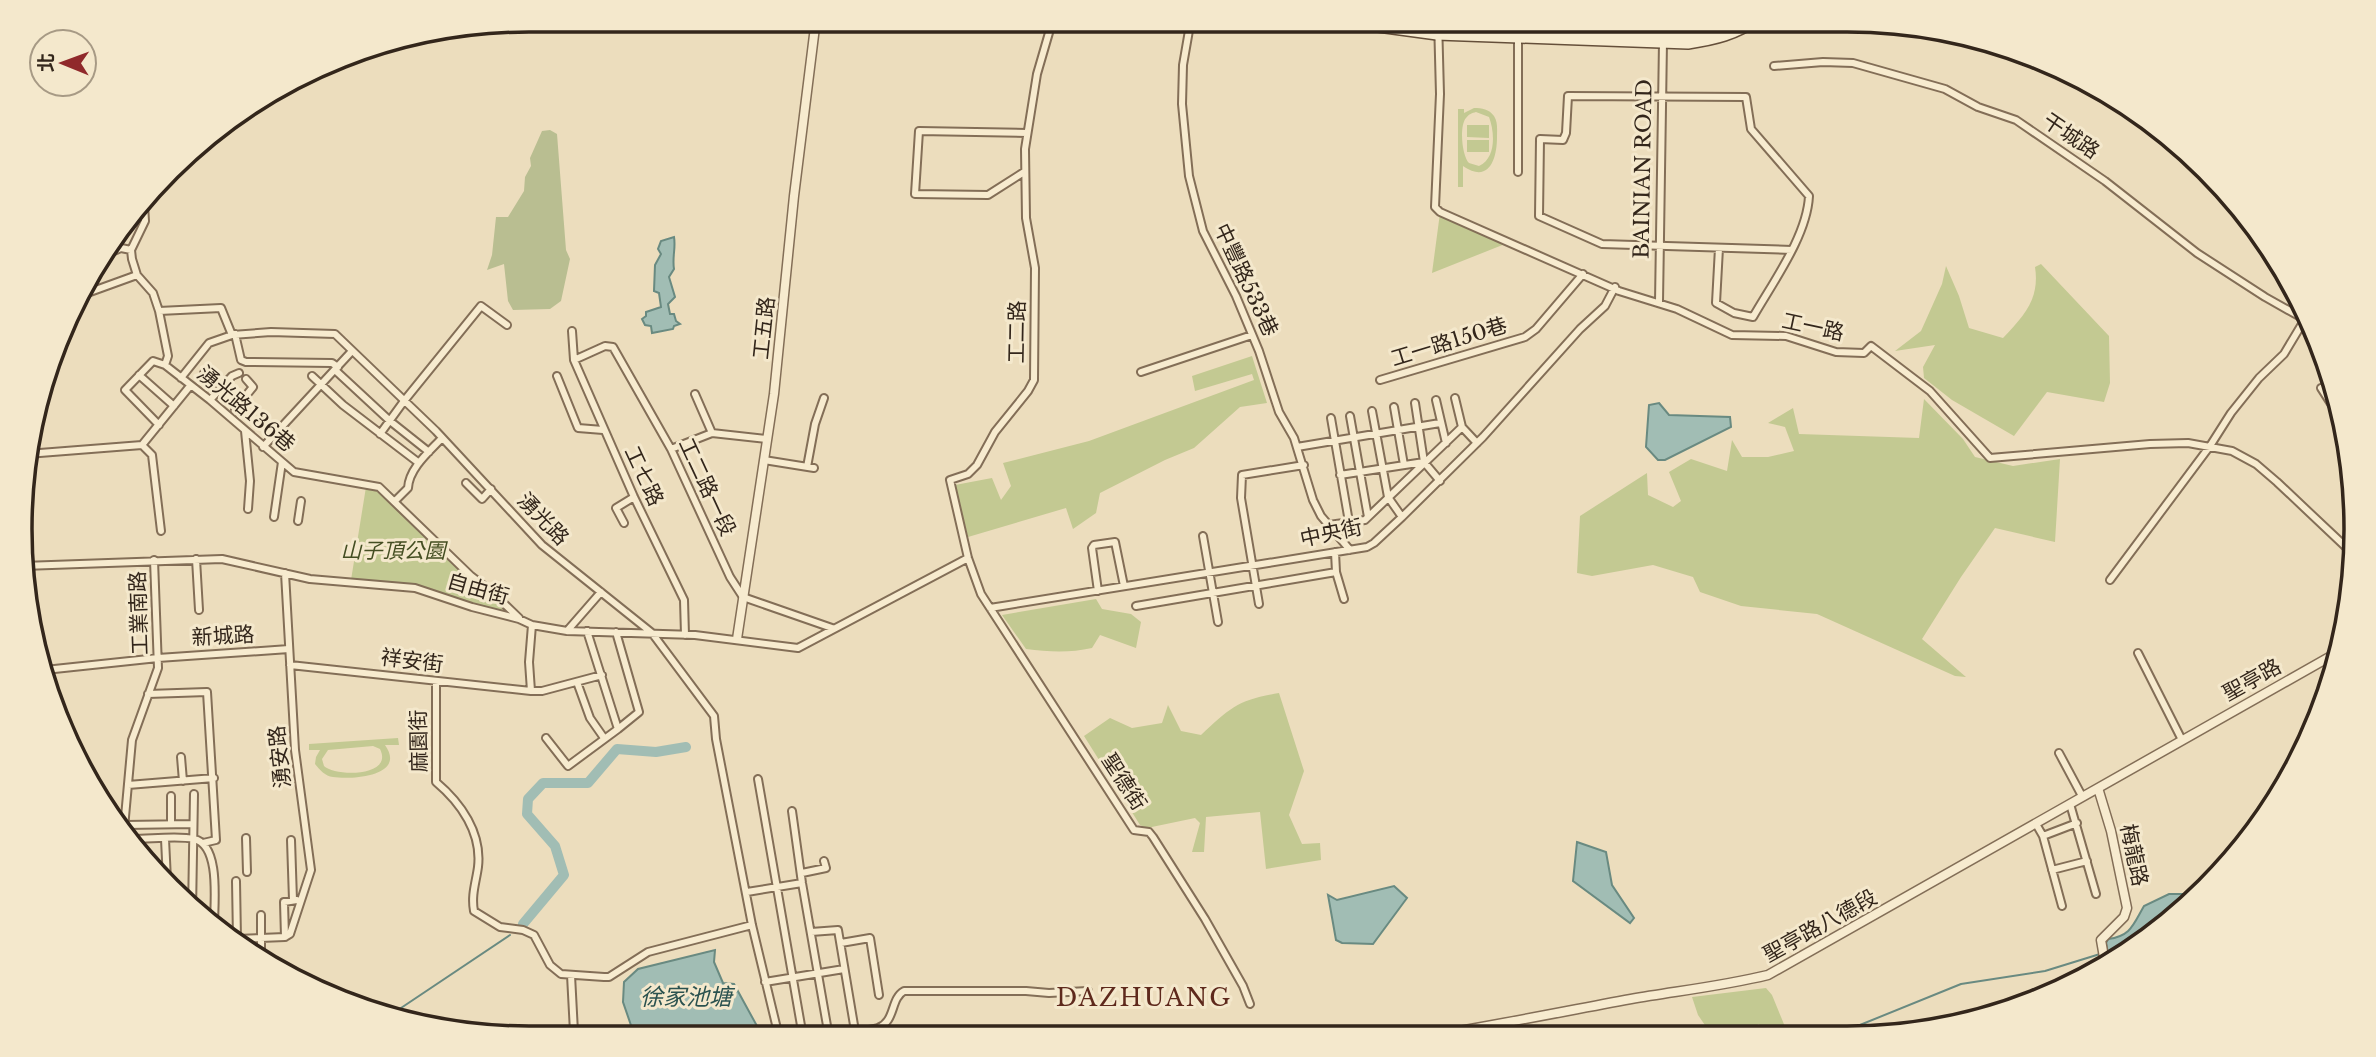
<svg xmlns="http://www.w3.org/2000/svg" width="2376" height="1057" font-family="'Libre Baskerville','Noto Sans TC',serif">
<rect width="100%" height="100%" fill="#ecddbd"/>
<!-- green -->
<path fill="#c3c992" fill-rule="evenodd" d="M1474,108C1482,108 1489,109 1494,116C1498,122 1497,130 1497,137C1497,159 1489,184 1463,166V187H1458V109H1464V113ZM1476,112L1489,117C1495,133 1496,158 1479,166L1469,163C1462,156 1459,126 1466,118C1469,114 1472,113 1476,112Z
M1467,125H1489V138L1467,137Z
M1467,140H1489V152H1467Z
M1440,213L1505,244L1432,273Z
M2041,264L2109,336L2110,383L2104,402L2047,392L2014,436L1952,400L1924,378L1923,367L1935,345L1895,351L1921,331L1942,284L1946,266L1959,296L1969,328L2003,338C2024,316 2040,299 2035,267Z
M1252,356L1267,403L1240,407L1194,448L1165,460L1100,493L1096,513L1073,529L1066,508L968,537L955,485L992,478L1001,500L1011,486L1003,463L1089,441L1254,380L1252,374L1195,391L1192,376Z
M1924,399L1963,439L1975,457L2013,466L2060,459L2055,542L1995,528L1961,577L1922,639L1966,677L1955,676L1817,614L1741,606L1700,592L1693,577L1653,565L1592,576L1577,573L1580,516L1647,473L1648,495L1673,507L1681,501L1669,472L1691,459L1727,471L1732,440L1742,457H1768L1794,451L1785,427L1768,423L1793,408L1799,434L1919,438Z
M366,487L378,488L505,610L503,612L423,588L351,580Z
M1096,599L1102,609L1131,614L1141,622L1136,648L1100,635L1092,648C1070,653 1049,652 1026,649L1002,615Z
M1279,693L1304,771L1289,815L1302,844L1320,843L1321,860L1266,869L1260,812L1206,817L1204,852H1192L1200,823L1195,818L1147,828L1140,825L1084,736L1110,718L1132,728L1162,723L1168,705L1181,731L1201,735C1231,707 1238,700 1279,693Z
M398,738L399,745H385C407,776 352,780 333,777C325,776 320,770 315,764L316,757L320,750H309V744ZM373,746L380,749C394,777 335,777 324,766L322,759L328,750Z
M1766,988L1772,995L1788,1034H1770L1768,1029L1758,1024L1754,1034H1711L1698,1015L1692,997Z"/>
<!-- cemetery -->
<path fill="#b9be91" d="M550,130L557,134L566,250L570,259L561,301L550,309L513,310L508,301L504,264L487,270L492,255L496,217H508L524,191L525,177L531,166L530,158L542,131Z"/>
<!-- water -->
<path fill="#a1bdb4" stroke="#698a81" stroke-width="2" d="M674,237C676,248 672,257 674,269L669,277L675,297L668,304L670,314H674L676,321L680,324L674,326L673,329L652,333L651,326L645,325L642,319L646,316V312L661,307L659,293L654,291L655,265L661,254L658,249L661,241Z
M1659,403L1669,415L1730,417L1731,427L1665,460H1658L1646,447L1649,405Z
M1577,842L1606,852L1612,885L1634,918L1630,923L1573,881Z
M1394,886L1407,898L1373,944L1342,943L1336,940L1328,895L1337,900Z
M2169,894H2196L2158,932L2109,961L2106,943L2108,939C2131,936 2133,925 2144,906Z
M715,950L714,962L723,983L734,984L763,1037H635L623,1002L624,982L638,969Z"/>
<g fill="none" stroke-linecap="round" stroke-linejoin="round">
<!-- stream -->
<path stroke="#698a81" stroke-width="2" d="M389,1016L510,935
M1848,1034L1850,1029L1961,984L2045,971L2100,954"/>
<!-- river -->
<path stroke="#a1bdb4" stroke-width="10" d="M523,924L564,875L555,846L527,814L528,799L543,783H588L617,749L656,752L686,747"/>
<!-- minor casing -->
<g stroke="#836e57" stroke-width="10">
<path id="minor" d="M1053,19L1037,74L1025,149L1026,218L1035,268L1034,380L1028,391L995,432L977,465L968,474L950,480L968,558L981,594L1134,830L1149,832L1153,837L1205,919L1243,986L1250,1004
M1191,19L1183,65L1182,104L1189,176L1203,231L1236,296L1259,351L1279,412L1294,438L1313,500L1321,516L1350,550
M1438,19L1440,94L1435,207L1440,212L1619,291L1677,309L1732,335L1786,336L1836,352L1864,353L1871,346L1930,391L1990,458L2150,444L2188,443L2232,451L2256,464L2277,482L2348,549
M1585,19L1588,35
M1518,35V172
M1774,66L1823,62L1853,63L1945,89L1978,107L2016,120L2105,181L2197,253L2265,297L2313,324
M1024,172L988,195L915,194L919,131L1027,133
M144,205L145,221L131,250L132,259L137,275L153,293L159,311L221,308L232,335L271,332L335,334L436,431L542,545L652,633L714,716L716,739L752,925L779,1037
M1719,248L1716,303L1734,313L1753,317C1773,282 1807,236 1809,196L1751,129L1746,97L1568,96L1566,133L1563,140L1540,139L1539,216L1602,244L1792,250
M102,256L121,248L131,250
M79,296L137,275
M1659,302L1663,42
M159,311L168,356L165,365L210,400L294,472L379,487L471,576L492,592L519,618
M572,331L574,360L634,497L684,600L685,635
M235,334L241,360L246,362L332,363L338,367
M574,360L605,346L613,347L671,449L730,577L743,597L832,628
M335,370L390,421L429,452
M1141,372L1252,335
M204,373L241,402
M139,375L174,406
M312,376L343,405L419,463
M557,376L578,428L603,430
M181,378L209,343L232,335
M1380,380L1525,337L1536,329L1583,274
M2321,388L2346,427
M695,394L712,433
M1455,398L1462,427L1477,443
M210,400L232,376L239,373
M1436,400L1446,443
M1415,403L1424,462
M1394,407L1404,465
M235,409L253,387L246,379
M1372,411L1388,497L1402,517
M1350,416L1368,517
M1331,418L1349,522
M159,425L125,390L153,361L165,365
M245,431L250,481L248,509
M380,434L404,401L481,306L507,325
M142,445L190,386
M263,447L352,351
M1297,447L1440,423
M671,449L712,433L767,439
M27,454L142,445L152,455L161,531
M764,460L814,468
M1424,462L1440,481
M807,467L815,424L824,398
M1340,475L1424,462
M466,483L482,499L491,489
M395,501L408,488C409,468 430,451 442,438
M274,517L282,462
M298,521L301,501
M624,523L616,508L634,497
M20,525V538
M1329,525L1365,520L1462,427
M1203,536L1218,622
M1335,552L1336,572L1344,599
M196,559L199,610
M23,566L222,559L310,579L415,588L472,607L519,619L532,625L567,631L695,635L798,648L968,558
M2110,580L2210,446L2231,413L2259,378L2284,354L2305,319
M1098,591L1092,548L1094,545L1115,542L1124,586
M1259,604L1241,498L1242,475L1304,465
M1136,606L1336,572
M990,608L1367,547L1374,543L1402,517L1483,437L1580,329L1605,306L1615,287
M567,631L601,592
M616,632L639,712L618,729
M2138,653L2182,740
M290,665L531,691H542L602,675
M45,670L158,658L289,649
M436,682V782C461,803 482,833 478,867C476,882 471,895 474,911L500,927L523,930L534,935L550,965L561,974L604,977H609L648,952L752,925
M577,682L590,718L604,738
M531,691L529,662L532,625
M148,694L207,692L216,840L203,843
M546,738L568,766L618,729L587,631
M2059,753L2082,796
M181,757L183,781
M758,779L803,1037
M128,785L214,778
M2070,804L2096,894
M792,811L802,883L829,1037
M171,824V796
M2036,824L2043,836L2062,906
M125,825L193,824
M124,828L132,740L158,668L154,560
M2043,836L2077,823
M246,838L247,872
M133,839C151,839 178,835 194,839C221,845 214,903 214,925
M165,839L167,880
M291,840L293,900
M2052,870L2087,861
M802,873L826,868L824,861
M236,881L237,939
M747,892L802,883
M192,911L194,794
M811,932L838,930L856,1037
M285,937L284,902L297,900
M237,939L285,937L290,934L311,870L295,750L285,573
M841,943L870,938L879,995
M261,954V915
M765,982L844,969
M855,1032C862,1031 871,1030 878,1028C896,1021 890,999 904,991H1026L1049,993L1088,991
M568,1038L574,1032L571,975"/>
</g>
<!-- tertiary casing -->
<g stroke="#836e57" stroke-width="11">
<path id="tertiary" d="M737,639L774,394L794,196L816,19
M2098,788L2111,831L2127,908L2124,917L2101,940L2105,963
M1436,1035C1501,1024 1566,1011 1631,999C1677,991 1723,986 1768,975L2340,651"/>
</g>
<!-- secondary casing -->
<g stroke="#654f3a" stroke-width="12">
<path id="secondary" d="M1319,19L1437,35L1688,44C1714,40 1737,35 1758,19
M1382,19L1437,26L1688,36L1717,31L1745,19"/>
</g>
<!-- minor -->
<use href="#minor" stroke="#f7ebcf" stroke-width="6"/>
<!-- tertiary -->
<use href="#tertiary" stroke="#f7ebcf" stroke-width="8"/>
<!-- secondary -->
<use href="#secondary" stroke="#f7ebcf" stroke-width="9"/>
</g>
<g text-anchor="middle" dominant-baseline="central" stroke-width="6" stroke-linejoin="round" paint-order="stroke">
<!-- street labels -->
<g font-size="21" fill="#33261b" stroke="#f4e8cc">
<text transform="translate(2071 136) rotate(34)">干城路</text>
<text transform="translate(1643 169) rotate(-89)">BAINIAN ROAD</text>
<text transform="translate(1246 280) rotate(65)">中豐路533巷</text>
<text transform="translate(1813 327) rotate(12)">工一路</text>
<text transform="translate(764 328) rotate(-84)">工五路</text>
<text transform="translate(1017 332) rotate(-89)">工二路</text>
<text transform="translate(1449 342) rotate(-17)">工一路150巷</text>
<text transform="translate(246 409) rotate(40)">湧光路136巷</text>
<text transform="translate(644 476) rotate(65)">工七路</text>
<text transform="translate(707 487) rotate(65)">工二路一段</text>
<text transform="translate(543 519) rotate(46)">湧光路</text>
<text transform="translate(1331 533) rotate(-12)">中央街</text>
<text transform="translate(478 589) rotate(16)">自由街</text>
<text transform="translate(139 613) rotate(-92)">工業南路</text>
<text transform="translate(223 636) rotate(-3)">新城路</text>
<text transform="translate(412 661) rotate(7)">祥安街</text>
<text transform="translate(2252 680) rotate(-29)">聖亭路</text>
<text transform="translate(419 741) rotate(-91)">麻園街</text>
<text transform="translate(280 757) rotate(-96)">湧安路</text>
<text transform="translate(1124 782) rotate(57)">聖德街</text>
<text transform="translate(2134 855) rotate(78)">梅龍路</text>
<text transform="translate(1820 926) rotate(-29)">聖亭路八德段</text>
</g>
<!-- park labels -->
<g font-size="21" font-style="italic" fill="#444e22" stroke="#f4e8cc">
<text x="393" y="551">山子頂公園</text>
</g>
<!-- water labels -->
<g font-size="23" font-style="italic" fill="#2b524f" stroke="#f4e8cc">
<text x="686" y="997">徐家池塘</text>
</g>
<!-- quarter labels -->
<g font-size="24" letter-spacing="2" fill="#5e291c" stroke="#f4e8cc">
<text x="1144" y="997">DAZHUANG</text>
</g>
</g>
<!-- crop -->
<path d="M0 0H2376V1057H0ZM529 32H1847A497 497 0 0 1 2344 529V529A497 497 0 0 1 1847 1026H529A497 497 0 0 1 32 529V529A497 497 0 0 1 529 32Z" fill="#f4e8cc" fill-rule="evenodd"/>
<path fill="none" stroke="#33261b" stroke-width="3.5" d="M529 32H1847A497 497 0 0 1 2344 529V529A497 497 0 0 1 1847 1026H529A497 497 0 0 1 32 529V529A497 497 0 0 1 529 32Z"/>
<!-- north arrow -->
<g transform="translate(63 63) rotate(271)"><circle r="33" fill="#f4e8cc" stroke="#a79a85" stroke-width="2"/>
<path d="M0-5L12 26L0 18L-12 26Z" fill="#90292b"/>
<text y="-10" font-size="19" font-weight="bold" text-anchor="middle" fill="#33261b">北</text>
</g>
</svg>
